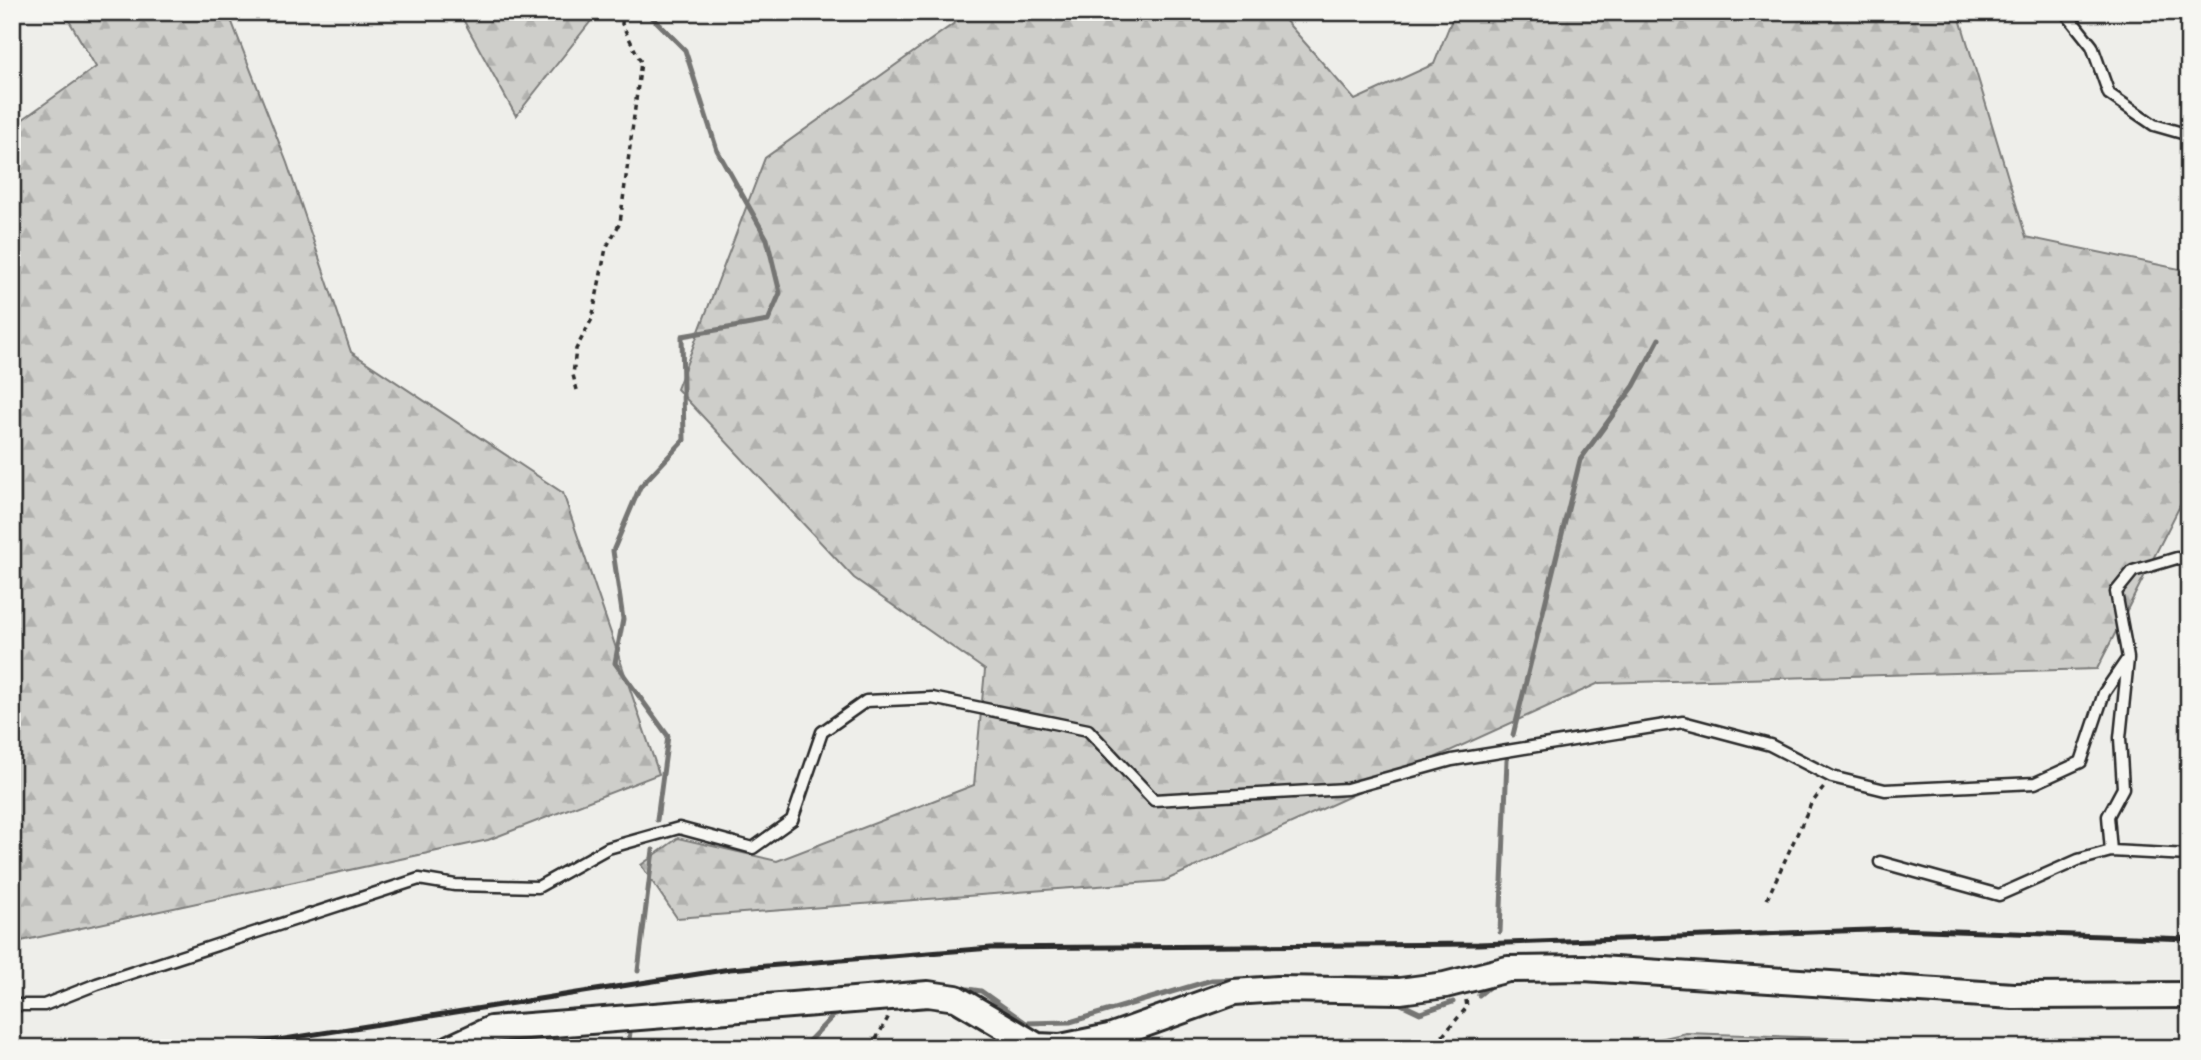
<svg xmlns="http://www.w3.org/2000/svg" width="2201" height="1060" font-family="'Balsamiq Sans',sans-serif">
<defs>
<pattern id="forest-firs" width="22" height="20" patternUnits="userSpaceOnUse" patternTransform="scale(1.75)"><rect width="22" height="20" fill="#cececa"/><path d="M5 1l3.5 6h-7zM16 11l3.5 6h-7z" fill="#b1b1ae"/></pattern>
</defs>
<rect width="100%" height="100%" fill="#eeeeea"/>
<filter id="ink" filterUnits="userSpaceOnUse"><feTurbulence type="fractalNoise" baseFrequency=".0143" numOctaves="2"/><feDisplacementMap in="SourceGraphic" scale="14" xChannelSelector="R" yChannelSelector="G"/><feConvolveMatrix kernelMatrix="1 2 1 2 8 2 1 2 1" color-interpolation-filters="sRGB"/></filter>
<g filter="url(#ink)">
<!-- forest -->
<path fill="url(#forest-firs)" stroke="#7c7c7a" stroke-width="2" d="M64,12H228L287,163L351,352L563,493L659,774L488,840L12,943V127L96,67Z
M459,12H598L516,116Z
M970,12H1278L1355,100L1434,64L1455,12H1958L2026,237L2189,271V488L2097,669L1599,683L1164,881L677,918L641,865L678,838L777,861L974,785L985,670L854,578L677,389L765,158Z
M1686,1033L1861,1039L1895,1048H1621Z"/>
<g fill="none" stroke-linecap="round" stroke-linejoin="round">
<!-- stream -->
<path stroke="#757573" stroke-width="5" d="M647,12L685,50L717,150L767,239L780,293L768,321L682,336L684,440L640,487L613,551L623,619L615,663L668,736L657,820
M1513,735L1580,460L1634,386L1659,339
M1500,932L1507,760
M638,971L653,850
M1318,978L1343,977
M928,983L981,991L1026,1023L1070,1022L1212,980L1245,979
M1479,995L1496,981
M1401,1004L1420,1013L1453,1002
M628,1048L630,1032
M802,1048L833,1016L847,1011"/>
<!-- service casing -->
<g stroke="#2b2b2b" stroke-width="15">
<path id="service" d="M2065,12L2092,46L2109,94L2154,125L2189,135
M2111,851L2189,855
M1880,862L1999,895L2078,860L2111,851L2108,816L2123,788L2120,738L2128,659
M12,1005H44L97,984L419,879L455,885L538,887L608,848L679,828L753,848L792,820L822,732L866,701L932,698L1088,730L1154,800L1347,789L1452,760L1683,722L1770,745L1832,777L1885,790L2035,783L2081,762L2104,693L2128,658L2116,592L2133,571L2177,558L2189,562"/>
</g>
<!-- tertiary casing -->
<g stroke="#2b2b2b" stroke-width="30">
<path id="tertiary" d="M450,1048L491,1029L928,994L956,998L1037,1046L1061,1047L1109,1037L1234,992L1278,989L1400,991L1445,985L1508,969L1584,968L2013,996L2189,995"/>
</g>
<!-- path -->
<path stroke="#2b2b2b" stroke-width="3.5" stroke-dasharray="5 5" stroke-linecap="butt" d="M577,390L573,375L576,349L592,319L606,248L620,223L641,62L622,24L623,12
M1767,899L1811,804L1825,786
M871,1048L889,1016
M1225,1048L1238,1043L1249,1048
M1405,1048L1440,1039L1467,1007L1466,1000"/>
<!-- service -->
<use href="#service" stroke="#f6f6f2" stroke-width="10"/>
<!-- tertiary -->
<use href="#tertiary" stroke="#f6f6f2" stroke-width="24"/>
<!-- rail -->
<path stroke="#2b2b2b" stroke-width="5" d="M227,1048L730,969L991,948L1478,944L1897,929L2189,939"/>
</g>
</g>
<!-- margin -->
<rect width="2201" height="1060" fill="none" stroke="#f6f6f2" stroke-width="42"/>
<rect x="21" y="21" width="2159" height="1018" fill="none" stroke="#2b2b2b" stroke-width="2.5" filter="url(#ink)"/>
</svg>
